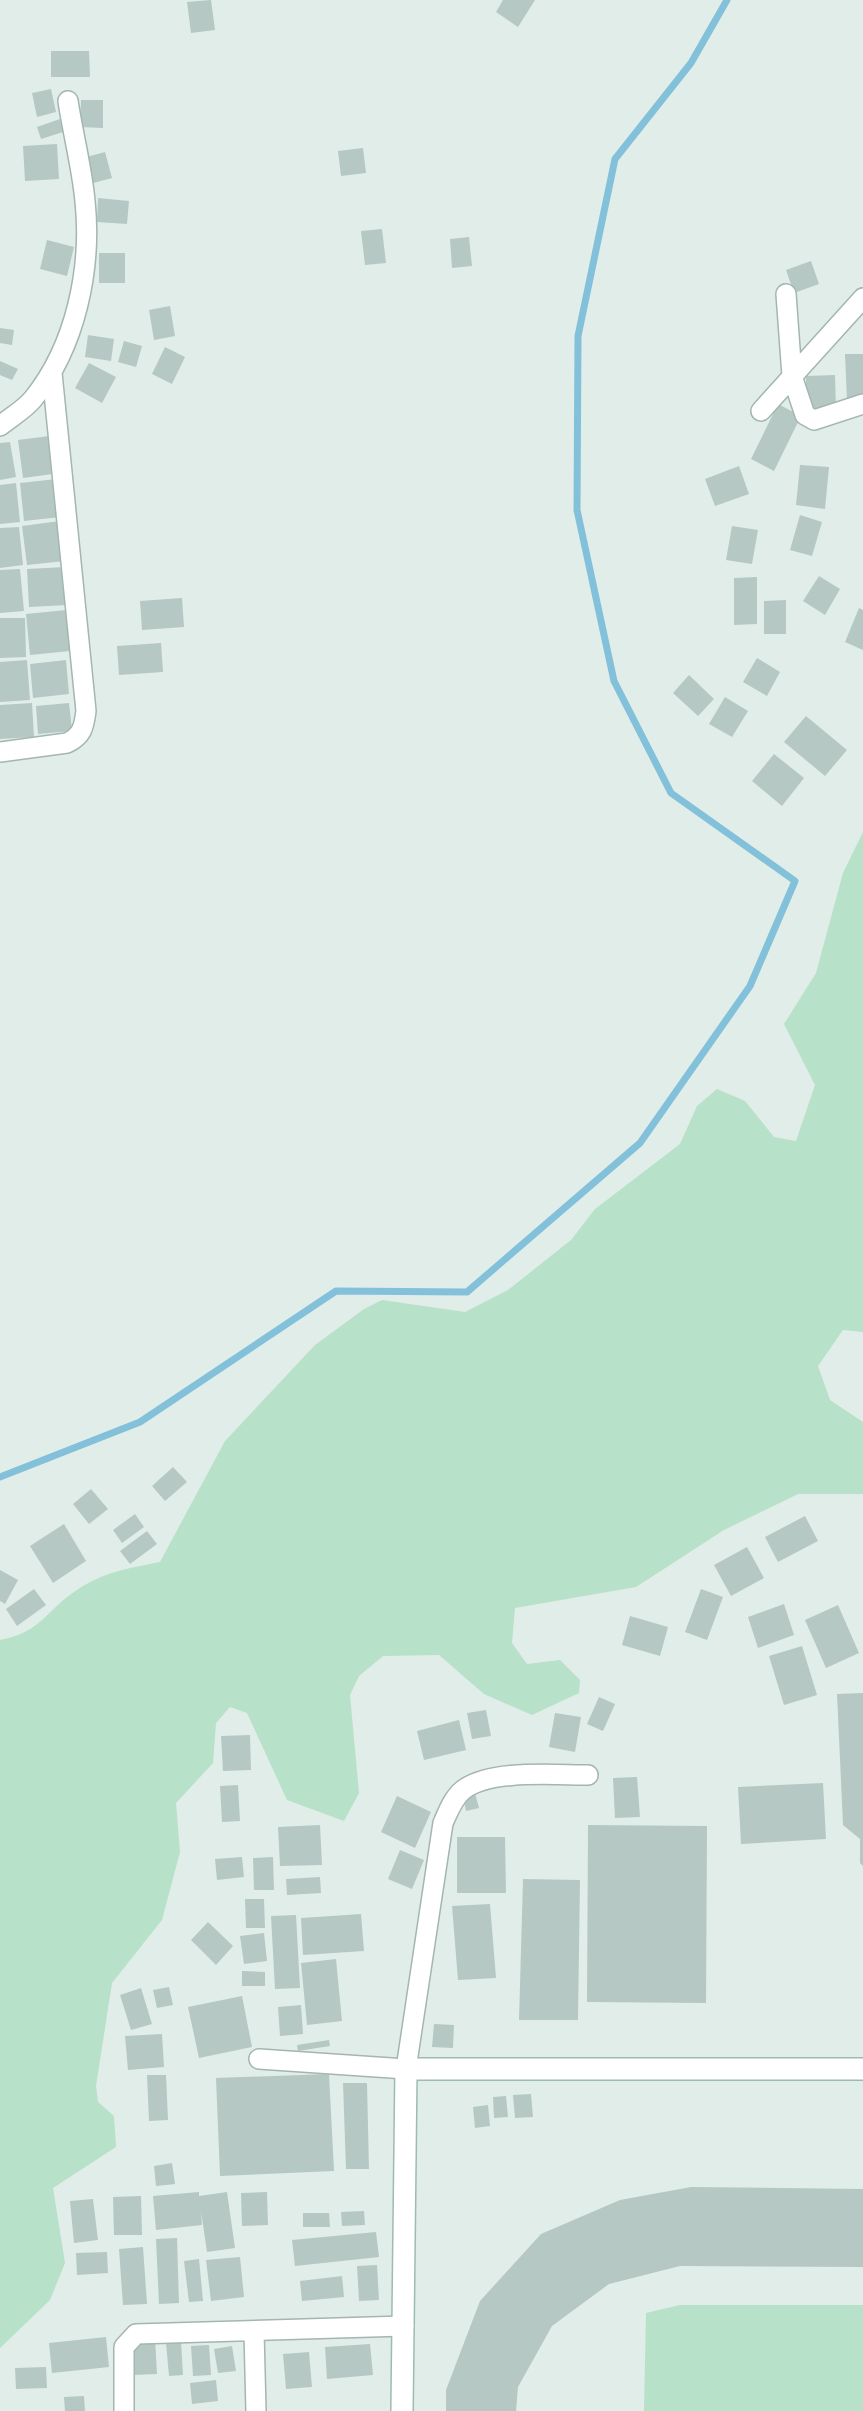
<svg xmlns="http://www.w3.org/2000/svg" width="863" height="2411" font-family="Poppins,sans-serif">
<rect width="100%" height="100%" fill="#e1ede9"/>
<!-- green -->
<path fill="#b7e1c8" d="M863,832V1332L843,1330L818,1366L830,1400L863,1422V1494H798L724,1530L636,1587L515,1608L512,1643L527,1664L560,1660L580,1680L579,1693L532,1715L484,1694L439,1655L383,1656L359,1676L350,1695L359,1793L344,1821L287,1800L247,1713L230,1707L216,1723L213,1763L176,1803L180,1852L162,1920L112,1983L96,2086L98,2102L114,2116L116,2147L53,2188L65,2263L50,2300L0,2348V1640C42,1632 46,1610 77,1590C103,1572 130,1568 160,1562L225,1441L315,1345L364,1309L382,1300L465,1312L508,1290L571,1240L595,1209L680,1144L697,1106L717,1089L745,1101L774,1137L796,1141L815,1085L784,1024L816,973L843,873Z
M680,2305H863V2411H644L646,2313Z"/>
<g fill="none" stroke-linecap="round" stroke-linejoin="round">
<!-- stream -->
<path stroke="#82c1d9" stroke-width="7" d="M0,1477L140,1422L336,1291L467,1292L640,1143L750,986L795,881L671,793L614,681L577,510L578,336L615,159L691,63L727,0"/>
</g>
<!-- building -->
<path fill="#b6c8c3" d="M211,0L215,30L191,33L187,2Z
M503,0H535L518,27L496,12Z
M51,51H89L90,77H51Z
M51,89L56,112L37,117L32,93Z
M81,100H103V128L80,127Z
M60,119L63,132L41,139L37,127Z
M57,144L59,179L25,181L23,146Z
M363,148L366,173L341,176L338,151Z
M105,152L112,178L86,185L79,159Z
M98,198L129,201L127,224L97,222Z
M382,229L386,263L365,265L361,231Z
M469,237L472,266L452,268L450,239Z
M47,240L74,247L67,276L40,269Z
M99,253H125V283H99Z
M811,261L819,284L794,293L786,270Z
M170,306L175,336L154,340L149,310Z
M0,328L14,330L12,345L0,343Z
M88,335L114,339L111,361L85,357Z
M124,341L142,346L136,367L118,362Z
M165,347L185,357L172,384L152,374Z
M845,354H863V399L847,400Z
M0,361L18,369L12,380L0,375Z
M89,363L116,377L102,403L75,388Z
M835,375L836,410H806V376Z
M778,404L801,416L774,471L751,459Z
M49,436L53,474L23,478L18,440Z
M10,442L16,477L0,480V443Z
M800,465L829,467L825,509L796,505Z
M739,466L749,494L715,506L705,479Z
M57,479L61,517L24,521L20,483Z
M16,483L20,522L0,524V485Z
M800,515L822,522L812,556L790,550Z
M60,521L65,561L27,565L22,526Z
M732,526L758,530L752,564L726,560Z
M19,527L23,565L0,568V528Z
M65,567L67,605L29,607L27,569Z
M20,569L24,611L0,613V570Z
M819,576L840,589L825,615L803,601Z
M757,577V624L734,625V578Z
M182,598L184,627L142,630L140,601Z
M786,600V634H764V601Z
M859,608L863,610V650L845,642Z
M66,610L70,651L30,655L26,614Z
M0,618H25L26,657L0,658Z
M161,643L163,672L119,675L117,646Z
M757,658L780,672L767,696L743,682Z
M27,660L30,700L0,702V662Z
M66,660L69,694L33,698L30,664Z
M689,675L714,699L698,716L673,693Z
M725,697L748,711L732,737L709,724Z
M32,703L34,737L0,739V705Z
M69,703L72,731L38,734L36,706Z
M806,716L847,750L825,776L784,742Z
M774,754L804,778L782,806L752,781Z
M173,1467L187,1482L165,1501L152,1486Z
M91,1489L108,1509L89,1524L73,1504Z
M135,1514L144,1527L122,1543L113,1530Z
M805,1516L818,1541L778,1562L765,1537Z
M64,1524L86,1561L53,1583L30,1546Z
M147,1531L157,1544L130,1564L120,1551Z
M747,1547L764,1578L731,1596L714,1565Z
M0,1570L18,1580L5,1604L0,1601Z
M34,1589L46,1605L17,1626L6,1609Z
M701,1589L723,1597L707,1640L685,1632Z
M784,1604L794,1635L758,1648L748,1617Z
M838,1605L859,1653L826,1668L805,1620Z
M630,1616L668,1627L660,1656L622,1645Z
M802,1646L817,1695L784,1705L769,1656Z
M863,1693V1866L860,1863V1839L843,1825L837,1694Z
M599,1697L615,1704L603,1731L587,1724Z
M486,1710L491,1736L472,1739L467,1713Z
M555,1713L581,1717L575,1752L549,1747Z
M459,1720L466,1750L424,1760L417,1731Z
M250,1735L251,1770L223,1771L221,1736Z
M637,1777L640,1817L615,1818L613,1778Z
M823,1783L826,1839L741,1844L738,1787Z
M238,1785L240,1821L222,1822L220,1786Z
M475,1793L479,1808L466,1811L463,1795Z
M397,1796L431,1812L415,1848L381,1832Z
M320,1825L322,1865L280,1866L278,1827Z
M588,1825L707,1826L706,2003L587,2002Z
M457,1837H505L506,1893H457Z
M400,1850L424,1860L412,1889L388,1879Z
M242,1857L244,1877L217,1880L215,1859Z
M273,1857L274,1890H254L253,1858Z
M320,1877L321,1893L287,1895L286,1879Z
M523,1879L580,1880L578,2020H519Z
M245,1899H264L265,1928H246Z
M490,1904L496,1978L458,1980L452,1906Z
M361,1914L364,1951L303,1955L301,1918Z
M296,1915L300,1988L275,1989L271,1916Z
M208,1922L233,1946L216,1965L191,1940Z
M264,1933L267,1961L244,1964L240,1936Z
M336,1959L342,2021L307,2025L301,1963Z
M242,1971L265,1972V1986H242Z
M169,1987L173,2005L157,2008L153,1990Z
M141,1988L152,2024L131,2030L120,1995Z
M242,1996L252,2047L199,2058L188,2007Z
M301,2005L303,2034L280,2036L278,2007Z
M434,2024L454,2025L453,2048L432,2047Z
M162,2034L164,2067L128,2070L125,2036Z
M329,2040L330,2046L298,2051L297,2045Z
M329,2074L334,2171L220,2176L216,2078Z
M147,2075H166L168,2120L149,2121Z
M343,2083H367L369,2169H346Z
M531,2094L533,2117L515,2118L513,2095Z
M506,2096L508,2117L494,2118L493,2097Z
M488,2105L490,2126L475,2128L473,2107Z
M172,2163L175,2184L156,2186L154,2166Z
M691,2187L863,2189V2267L680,2266L609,2284L552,2326L518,2387L516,2411H446V2390L480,2301L541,2234L620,2200Z
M199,2192V2196L227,2192L235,2248L207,2252L201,2211L202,2225L156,2230L153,2196Z
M267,2192L268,2225L242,2226L241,2193Z
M141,2196L142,2235H114L113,2197Z
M93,2199L98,2240L74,2243L70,2201Z
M364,2211L365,2225L342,2226L341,2212Z
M303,2213H329L330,2227H303Z
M376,2232L379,2257L295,2266L292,2240Z
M177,2238L179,2303L159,2304L156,2239Z
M143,2247L147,2304L123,2305L119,2249Z
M107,2252L108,2273L77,2275L76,2253Z
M240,2257L244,2297L211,2301L206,2260Z
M199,2259L203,2301L189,2302L184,2261Z
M377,2265L379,2300L359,2301L357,2266Z
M342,2276L344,2297L302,2301L300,2281Z
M106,2337L109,2367L52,2373L49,2343Z
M155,2338L157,2374L133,2375L132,2339Z
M181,2342L183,2375L169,2376L166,2343Z
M370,2344L373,2375L327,2379L325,2347Z
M209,2345L211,2375L193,2376L191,2346Z
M232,2346L236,2371L218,2373L214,2349Z
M309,2352L312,2387L286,2389L283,2354Z
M46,2367L47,2388L16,2389L15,2368Z
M216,2380L218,2401L192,2404L190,2383Z
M84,2396L85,2411H65L64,2397Z"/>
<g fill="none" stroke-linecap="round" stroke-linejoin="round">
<!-- street casing -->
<g stroke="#a3b6b1" stroke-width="22">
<path id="street" d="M786,294L792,376L805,415L814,420L863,404
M761,411L863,298
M0,426C11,417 25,409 33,399C76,346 92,268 85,201C82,168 73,134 68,101
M0,752L67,743C82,736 84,727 86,711L52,373
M259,2059L406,2069L443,1823C448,1812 453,1798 463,1790C490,1769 554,1775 588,1775
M254,2332L256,2411
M124,2411V2347L136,2334L404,2326"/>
</g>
<!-- secondary casing -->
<g stroke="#9ebab4" stroke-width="24">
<path id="secondary" d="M402,2411L406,2069H863"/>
</g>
<!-- street -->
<use href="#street" stroke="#fff" stroke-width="19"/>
<!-- secondary -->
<use href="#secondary" stroke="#fff" stroke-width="21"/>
</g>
</svg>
